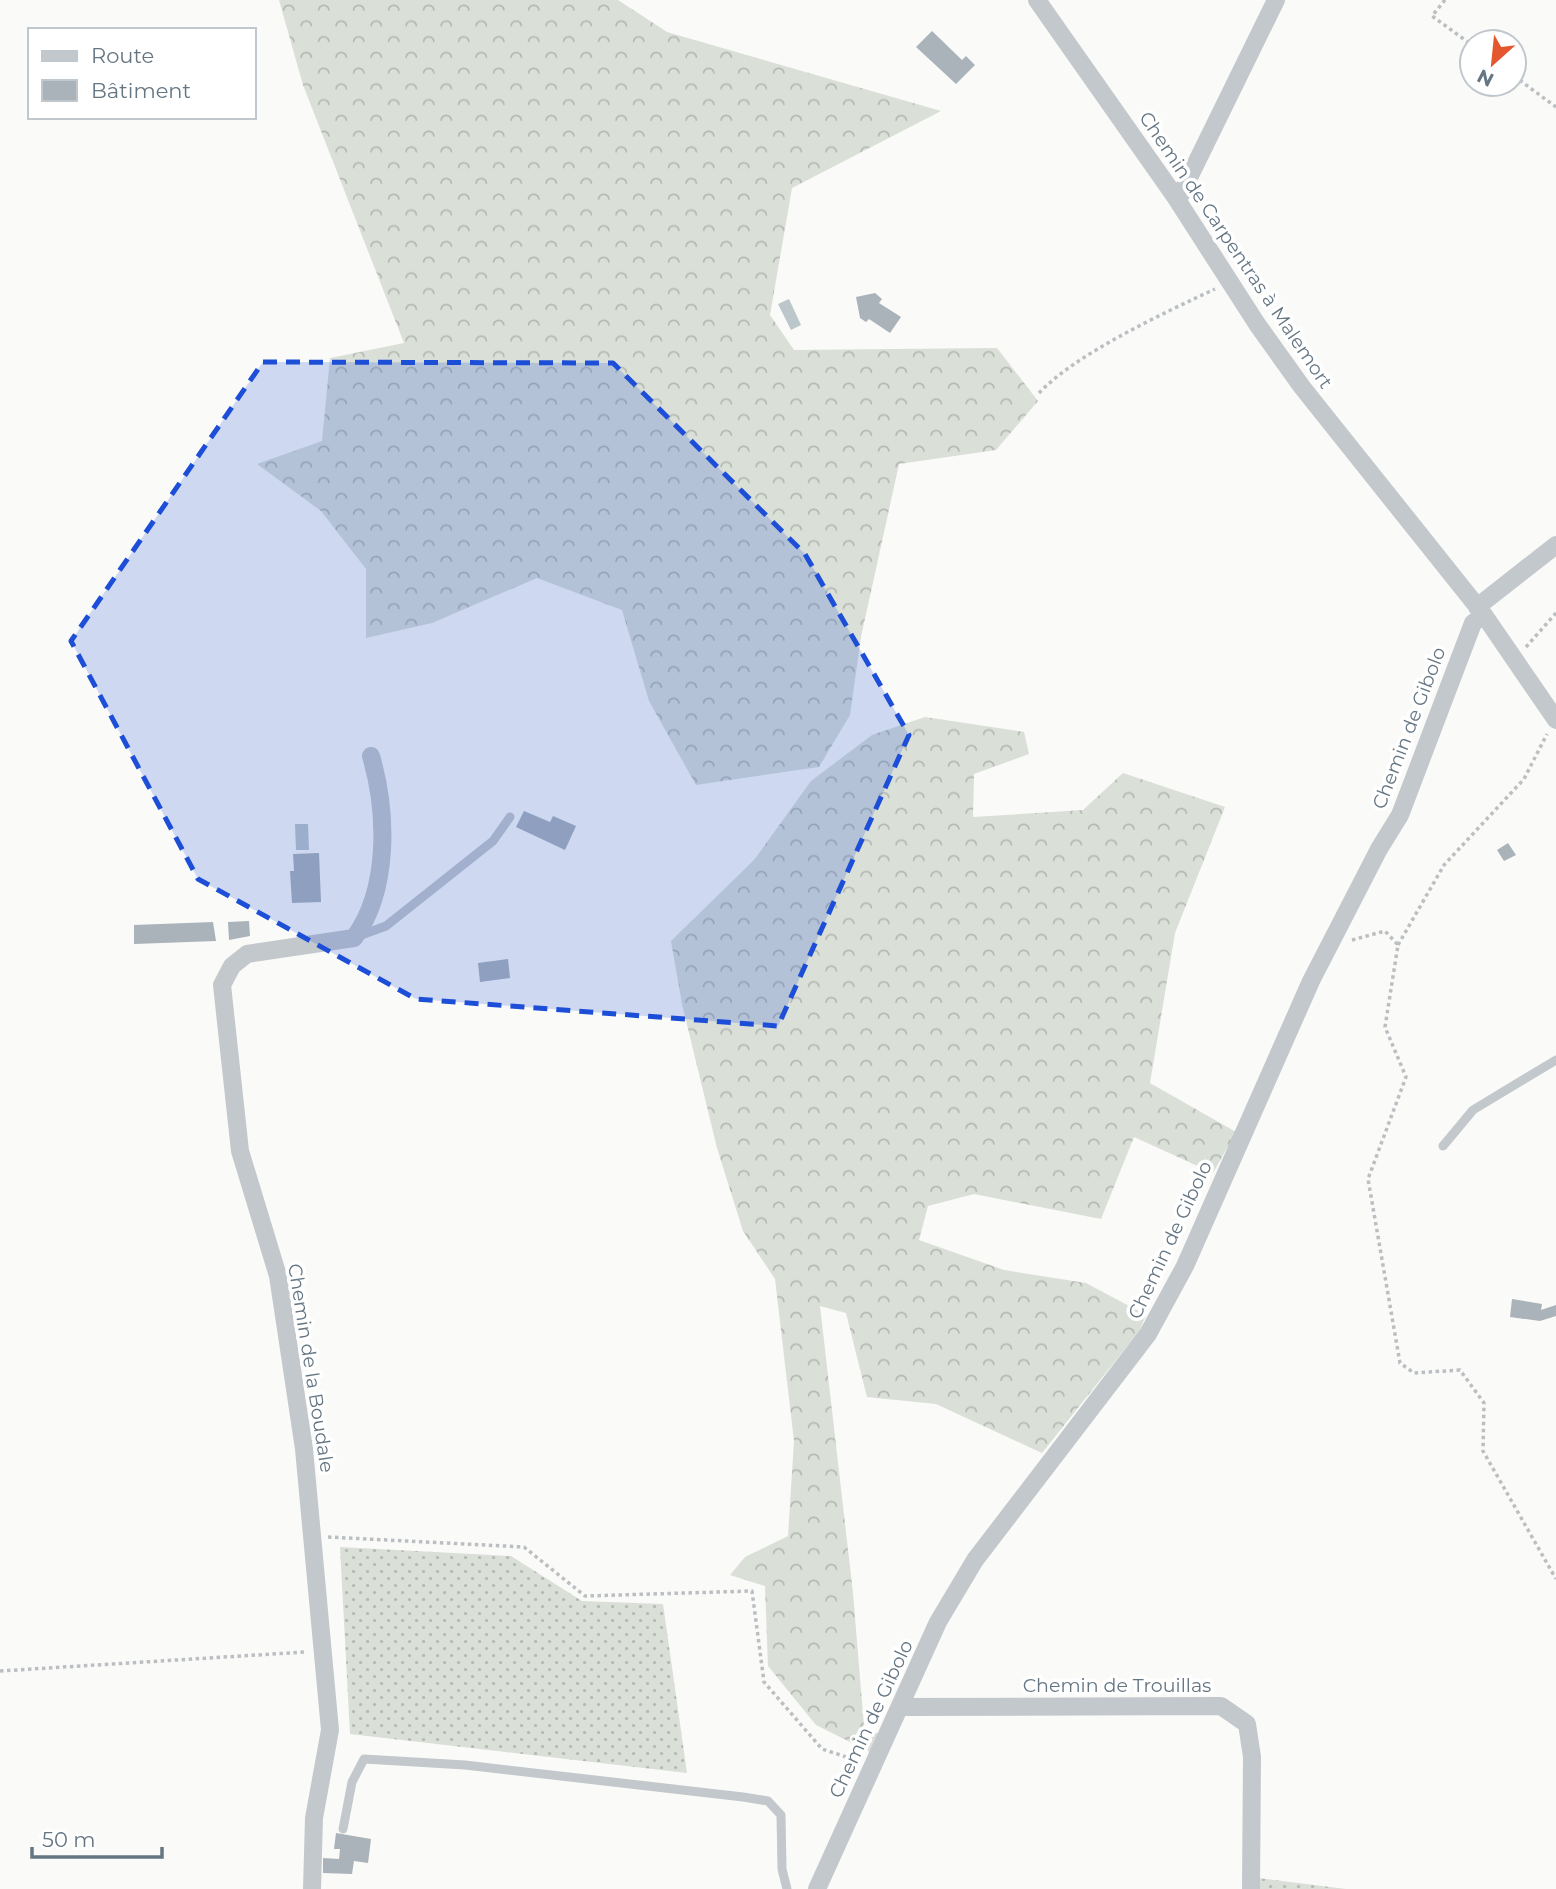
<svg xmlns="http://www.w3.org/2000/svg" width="1556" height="1889" font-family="Montserrat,sans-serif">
<defs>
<pattern id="grass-dots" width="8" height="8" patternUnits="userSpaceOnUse" patternTransform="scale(1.75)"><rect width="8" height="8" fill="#dadfd7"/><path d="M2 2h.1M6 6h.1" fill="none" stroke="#b4b9b4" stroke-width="1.8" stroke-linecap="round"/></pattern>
<pattern id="forest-crowns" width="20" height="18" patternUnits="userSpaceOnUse" patternTransform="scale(1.75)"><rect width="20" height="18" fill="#dadfd7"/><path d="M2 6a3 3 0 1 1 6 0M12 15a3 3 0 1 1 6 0" fill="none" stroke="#b4b9b4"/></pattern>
</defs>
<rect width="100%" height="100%" fill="#fafaf8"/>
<!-- grass -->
<path fill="url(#grass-dots)" d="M340,1547L511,1556L582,1601L663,1604L687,1773L350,1734Z
M1258,1878L1346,1889H1258Z"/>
<!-- forest -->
<path fill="url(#forest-crowns)" d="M279,0H618L667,32L941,111L792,188L770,315L794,350L997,348L1038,401L996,450L899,464L861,637L850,715L819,767L696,785L649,701L622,610L537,578L432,623L366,638V569L321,511L257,464L322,441L330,358L404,343L303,85Z
M925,717L1024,732L1029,754L974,774L973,817L1083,810L1123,773L1225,807L1175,933L1150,1083L1236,1132L1213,1173L1134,1137L1101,1219L974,1194L928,1206L919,1240L1004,1270L1086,1283L1146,1315L1140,1330L1042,1453L936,1404L867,1397L846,1313L820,1306L853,1593L864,1727L879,1734L870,1752L816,1725L768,1666L765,1586L730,1575L745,1557L788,1536L794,1441L775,1279L743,1231L717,1148L682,1004L671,941L754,860L811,781L872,735Z"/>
<!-- water -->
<path fill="#bbc7cb" d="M789,299L801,325L791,330L778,304Z
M295,824H308L309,850H296Z"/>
<!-- building -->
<path fill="#aab3b9" d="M932,31L962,60L966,56L975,65L956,84L916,47Z
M875,293L882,299L879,303L901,317L890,333L869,319L866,322L860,318L856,297Z
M524,811L550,822L553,816L576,826L565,850L516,827Z
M1508,843L1516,855L1504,861L1497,850Z
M319,853L321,902L292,903L290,871H294L293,854Z
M249,921L250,936L229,940L228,922Z
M213,922L216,941L134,944V925Z
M508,959L510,978L480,982L478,963Z
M1512,1299L1542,1304L1541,1310L1556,1305V1316L1540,1321L1510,1317Z
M336,1833L371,1839L368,1863L354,1861L352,1874L323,1873V1858L339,1859L340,1849H334Z"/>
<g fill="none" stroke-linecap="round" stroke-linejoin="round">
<!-- path -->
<path stroke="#bbbfc2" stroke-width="3.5" stroke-dasharray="3.5 3.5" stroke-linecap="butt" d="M1445,0L1432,16L1472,45
M1514,76L1556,107
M1039,393C1077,353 1164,313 1215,289
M1526,647L1556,613
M1352,940L1385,931L1398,945L1385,1027L1406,1077L1368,1179L1400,1363L1414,1373L1460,1370L1484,1403L1483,1451L1556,1579
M1398,945L1444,865L1524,779L1547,734
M328,1537L524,1547L585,1596L752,1591L764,1682L822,1749L859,1761
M0,1671L305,1652"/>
<!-- lane -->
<path stroke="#c3c8cc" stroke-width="9" d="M356,937L386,926L493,841L510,817
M1443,1146L1473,1110L1556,1060
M343,1829L352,1782L364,1759L465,1765L743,1797L768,1801L781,1815L782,1869L787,1889"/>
<!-- street -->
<path stroke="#c3c8cc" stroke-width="18" d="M1037,0L1174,195L1257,324L1302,387L1484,615L1556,720
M1178,200L1276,0
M1477,607L1556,545
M900,1707L1221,1706L1247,1724L1252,1757L1251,1889
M312,1889L314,1818L330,1730L304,1449L278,1276L240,1151L222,985L232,966L247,954L354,938C390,889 387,811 371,756
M817,1889L938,1622L975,1560L1148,1334L1185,1266L1311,981L1379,849L1400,815L1473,623L1484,615"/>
</g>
<!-- marked area -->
<path fill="#1d4ed8" fill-opacity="0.2" stroke="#1d4ed8" stroke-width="5" stroke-dasharray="14 9" stroke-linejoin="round" d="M263,362L613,363L805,554L909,735L778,1026L416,999L198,879L71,641Z"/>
<g text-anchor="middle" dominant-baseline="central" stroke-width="7" stroke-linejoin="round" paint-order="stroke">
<!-- street labels -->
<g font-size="19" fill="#657683" stroke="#fff">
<text transform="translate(1236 250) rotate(56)">Chemin de Carpentras à Malemort</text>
<text transform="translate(1409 728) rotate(-69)">Chemin de Gibolo</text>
<text transform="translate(1170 1240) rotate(-65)">Chemin de Gibolo</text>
<text transform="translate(311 1368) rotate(81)">Chemin de la Boudale</text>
<text x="1117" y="1685">Chemin de Trouillas</text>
<text transform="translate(871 1719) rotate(-65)">Chemin de Gibolo</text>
</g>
</g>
<!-- legend -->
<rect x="28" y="28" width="228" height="91" fill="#ffffff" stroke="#c1c8cd" stroke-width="2"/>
<rect x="42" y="51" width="35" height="10" fill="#c3c8cc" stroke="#c1c8cd" stroke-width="2"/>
<text x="91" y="63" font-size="21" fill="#657683">Route</text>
<rect x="42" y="80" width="35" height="21" fill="#aab3b9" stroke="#c1c8cd" stroke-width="2"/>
<text x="91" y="98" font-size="21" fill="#657683">Bâtiment</text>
<!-- north arrow -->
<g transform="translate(1493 63) rotate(207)"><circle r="33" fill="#ffffff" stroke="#c1c8cd" stroke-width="2"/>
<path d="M0-5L12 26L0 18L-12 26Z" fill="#e4572e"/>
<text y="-10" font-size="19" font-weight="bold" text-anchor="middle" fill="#657683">N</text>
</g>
<!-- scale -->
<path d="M32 1847v10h130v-10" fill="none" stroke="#657683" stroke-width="3.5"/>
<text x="42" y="1847" font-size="21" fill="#657683" stroke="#ffffff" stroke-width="5" paint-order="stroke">50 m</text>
</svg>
